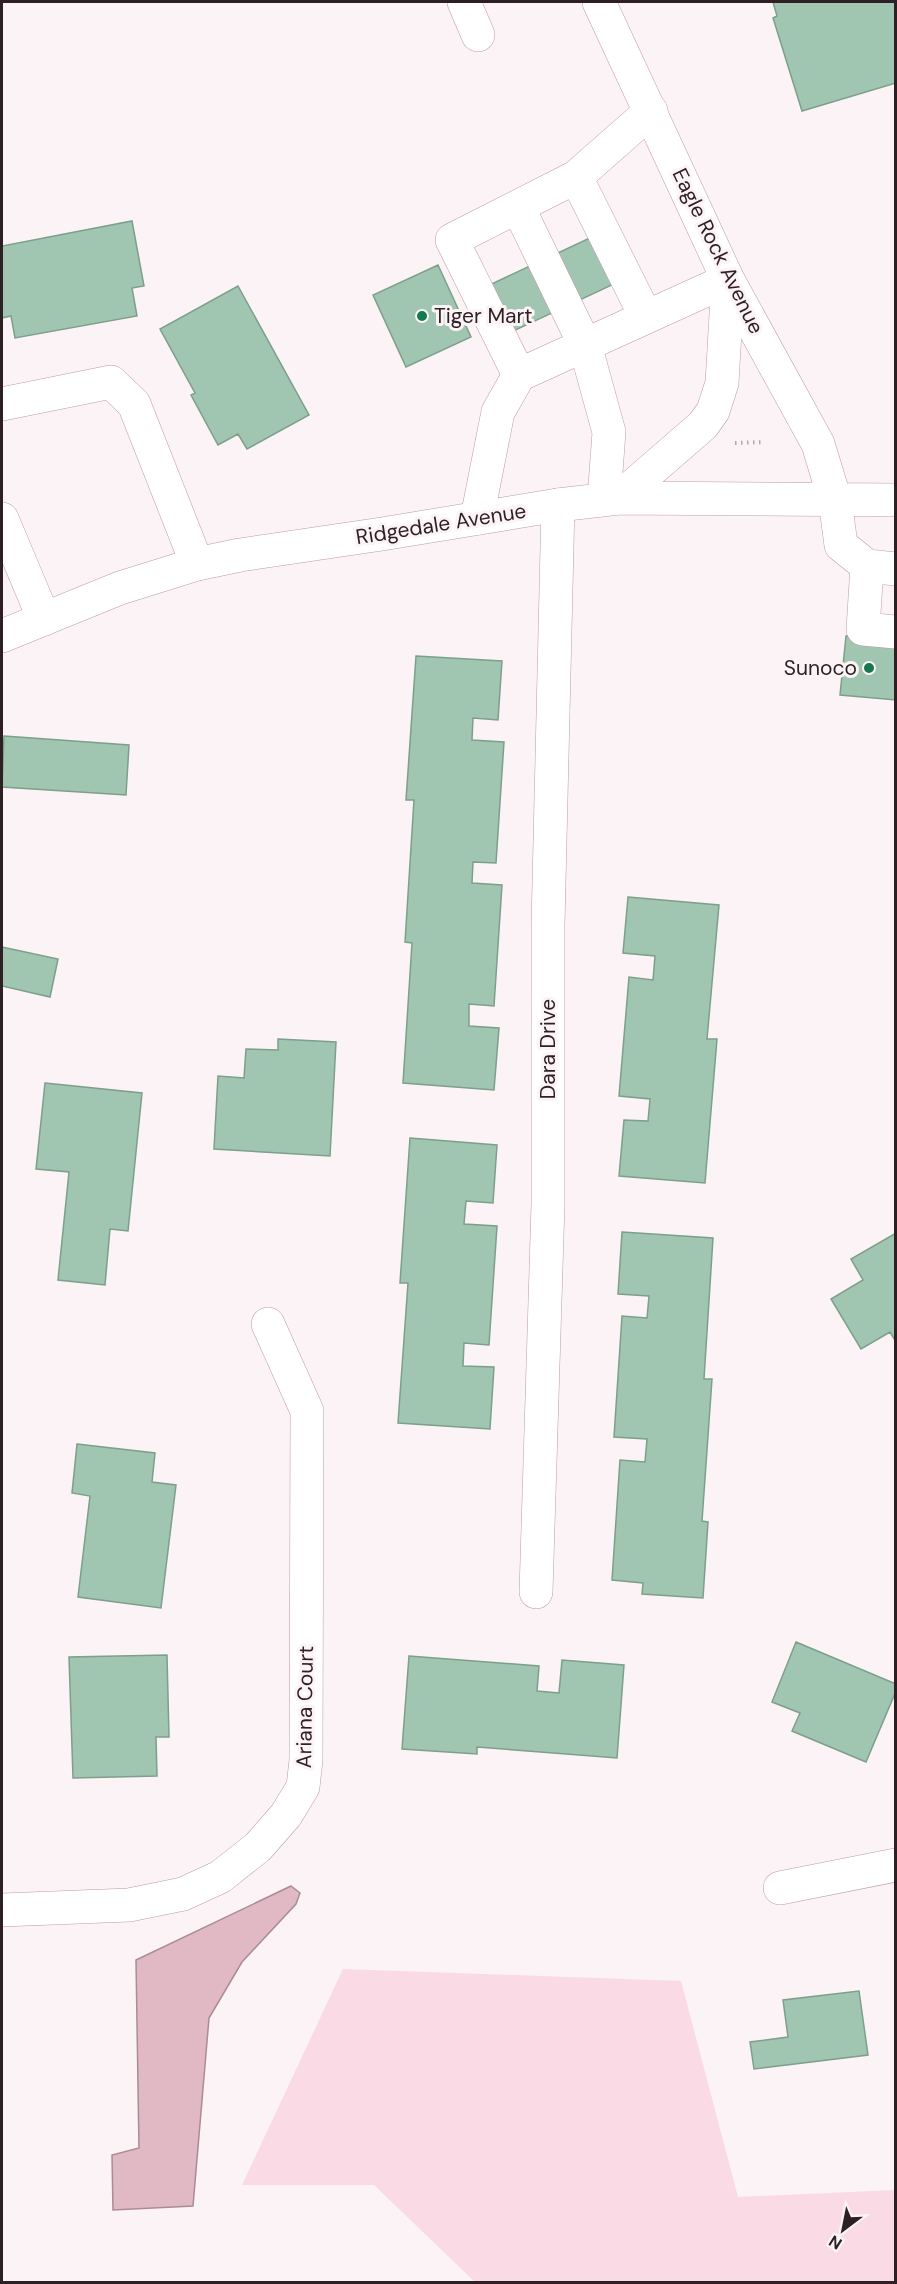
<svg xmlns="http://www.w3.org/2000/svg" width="897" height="2284" font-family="'DM Sans',sans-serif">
<rect width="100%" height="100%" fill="#fbf3f5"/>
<!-- green -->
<path fill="#fadae4" d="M343,1969L681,1981L738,2197L895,2190V2282H475L374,2185H242Z"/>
<!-- water -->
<path fill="#e1b9c5" stroke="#ab8b94" stroke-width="1.5" d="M291,1886L300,1893L296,1904L242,1962L209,2018L193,2206L113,2210L112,2155L139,2148L136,1960Z"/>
<!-- building -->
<path fill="#a0c5b0" stroke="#7d9f8c" stroke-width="1.5" d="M773,2H896V83L802,111L773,18L777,16Z
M132,221L144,286L132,288L137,316L15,338L11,316L2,318V246Z
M607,230L629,277L507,334L485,287Z
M438,265L471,337L406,367L373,295Z
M238,286L309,415L247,449L238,434L218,445L191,395L195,393L160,329Z
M846,636L896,641V700L840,695Z
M416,656L502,661L498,720L473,718L472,740L504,742L496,863L473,862L472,883L502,885L494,1006L469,1004V1026L499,1028L494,1090L403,1083L412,943L405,942L414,800H406Z
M4,736L129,745L126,795L2,787Z
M628,897L719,905L707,1039H717L705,1183L619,1176L624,1120L648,1121L650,1099L619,1096L629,977L653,980L655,956L623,953Z
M2,947L58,959L50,997L2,986Z
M278,1039L336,1042L330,1156L214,1149L218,1076L244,1078L246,1049L278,1050Z
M45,1083L142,1093L128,1231L110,1229L105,1285L58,1280L69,1172L36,1169Z
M410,1138L497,1145L493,1203L466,1201L464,1224L497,1226L489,1345L464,1343L463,1366L494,1367L490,1429L398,1423L408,1283H400Z
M622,1232L713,1238L704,1379H712L702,1521L708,1522L703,1598L642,1594L643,1583L612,1580L620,1460L645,1462L647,1439L614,1437L622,1316L647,1318L649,1296L618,1294Z
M896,1233V1342L890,1332L861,1349L831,1299L863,1280L851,1259Z
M77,1444L155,1453L152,1482L176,1485L161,1608L78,1597L90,1496L72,1493Z
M796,1642L896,1684V1691L866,1762L792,1731L800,1713L772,1702Z
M167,1655L169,1737H156L157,1776L73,1778L69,1657Z
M409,1656L539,1666L537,1691L559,1693L562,1660L624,1665L617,1758L477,1747V1754L402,1749Z
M859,1991L868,2055L754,2069L750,2042L788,2037L783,2000Z"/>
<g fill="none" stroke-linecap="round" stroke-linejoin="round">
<!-- minor casing -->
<g stroke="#bf9aa5" stroke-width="34">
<path id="minor" d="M464,2L478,35
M651,111L576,177L452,240L519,375L728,280
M576,177L646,317
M518,207L585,345L609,432L604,499
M2,404L111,382L134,404L197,564
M835,500L841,545L867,566L896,569
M477,518L498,412L519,375
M2,519L44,619
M867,566L863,629L896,632
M536,1592L548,1204V925L558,505
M780,1888L896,1865
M2,1910L129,1905L183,1894L220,1877L258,1847L286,1815L303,1787L306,1760L307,1411L268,1324"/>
</g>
<!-- major casing -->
<g stroke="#bf9aa5" stroke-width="34">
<path id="major" d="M599,2L728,280L818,444L835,500
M619,498L703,425L713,411L722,383L728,280
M2,636L120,588L197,564L240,555L382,534L558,505L619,498L896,500"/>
</g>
<!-- path -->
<path stroke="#b2a8ab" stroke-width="4" stroke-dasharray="1.5 4.5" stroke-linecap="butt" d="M735,443L765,442"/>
<!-- minor -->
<use href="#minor" stroke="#fff" stroke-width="33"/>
<!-- major -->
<use href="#major" stroke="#fff" stroke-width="33"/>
</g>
<!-- markers -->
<g fill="#147850" stroke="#fbf3f5" stroke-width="2">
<circle cx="422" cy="316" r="6"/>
<circle cx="869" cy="668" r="6"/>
</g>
<g text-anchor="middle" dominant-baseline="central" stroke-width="6" stroke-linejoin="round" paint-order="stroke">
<!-- street labels -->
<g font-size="21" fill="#2d1f23" stroke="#fbf3f5">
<text transform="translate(718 251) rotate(64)">Eagle Rock Avenue</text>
<text transform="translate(441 524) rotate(-9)">Ridgedale Avenue</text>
<text transform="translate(548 1049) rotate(-90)">Dara Drive</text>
<text transform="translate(305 1707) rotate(-89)">Ariana Court</text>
</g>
<!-- poi labels -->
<g font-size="21" fill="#2d1f23" stroke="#fbf3f5" text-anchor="start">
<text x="434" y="316">Tiger Mart</text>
<text x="857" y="668" text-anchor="end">Sunoco</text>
</g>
</g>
<!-- border -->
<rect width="897" height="2284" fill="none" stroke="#2d1f23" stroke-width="6"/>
<!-- north arrow -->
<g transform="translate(843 2230) rotate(212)" stroke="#fbf3f5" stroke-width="4.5" paint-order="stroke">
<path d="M0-4.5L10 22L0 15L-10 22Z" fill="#2d1f23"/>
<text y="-9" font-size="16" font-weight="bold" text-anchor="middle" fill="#2d1f23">N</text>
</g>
</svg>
